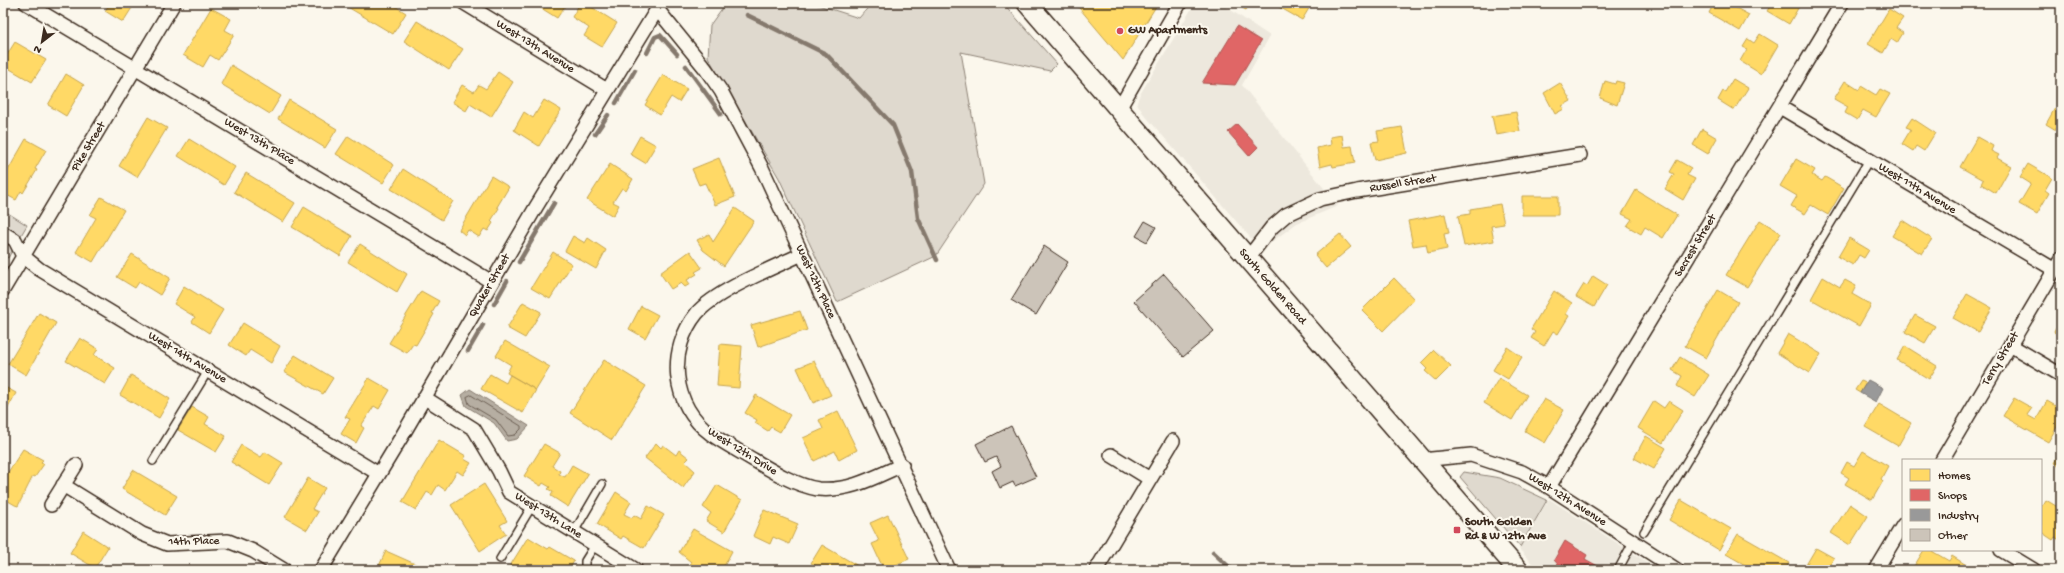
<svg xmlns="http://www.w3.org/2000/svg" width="2064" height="573" font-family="'Gochi Hand',sans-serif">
<rect width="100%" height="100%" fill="#fbf7ec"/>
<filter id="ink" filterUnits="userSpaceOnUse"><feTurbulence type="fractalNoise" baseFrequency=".025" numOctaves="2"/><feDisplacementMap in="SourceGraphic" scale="8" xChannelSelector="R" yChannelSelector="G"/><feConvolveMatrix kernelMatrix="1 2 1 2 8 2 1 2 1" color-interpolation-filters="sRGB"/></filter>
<g filter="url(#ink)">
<!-- built -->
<path fill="#ede8dd" d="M1195,3H1220L1270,36L1242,85L1338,206L1297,223L1261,250L1143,113L1137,103L1139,96Z
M1549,499L1659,570H1538L1519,549Z"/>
<!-- green -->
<path fill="#dfd9ce" stroke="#8d8276" d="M726,3H812L859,18L872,3H1003L1057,64L1050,71L961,52L984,184L936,256L837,302L779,178L708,57L710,25Z
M3,210L27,225L8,258L3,255Z
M1464,472L1500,478L1547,500L1520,547L1460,477Z"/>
<!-- water -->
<path fill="#b6aea2" stroke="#85796d" d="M470,389L529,426L517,439L507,441L494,423L466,406L462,395Z"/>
<!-- homes -->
<path fill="#ffd966" stroke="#c4a450" d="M110,3H135L123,22L105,11Z
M348,3H390L406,13L393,34L346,6Z
M533,3H567L557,18Z
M580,3H585L617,23L602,47L584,36L589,28L572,17Z
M1075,3H1158L1123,60Z
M1233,3H1250L1246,10Z
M1272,3H1308L1311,5L1302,20Z
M1714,3H1727L1749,15L1740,31L1709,13Z
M1772,3H1801L1789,24L1767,11Z
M211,8L231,19L225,30L234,35L218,60L210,55L203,67L183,55Z
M1889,9L1903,18L1896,28L1903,33L1897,43L1891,39L1883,53L1868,44Z
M417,21L463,49L449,70L404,41Z
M1760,34L1778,45L1761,74L1740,61L1747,49L1743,47L1748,39L1754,43Z
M15,42L46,60L32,82L3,65V61Z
M231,65L281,96L270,114L221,84Z
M498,72L513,82L491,117L470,104L466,111L452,102L462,85L474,92L479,85L486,89Z
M66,74L84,85L66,116L48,105Z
M663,75L687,89L679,102L671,97L660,115L645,105Z
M1733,79L1748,88L1734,110L1718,100L1723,91L1725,92Z
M1605,81L1615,84L1616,81L1624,83L1617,105L1600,98Z
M1845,81L1859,90L1861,86L1876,95L1880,89L1890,94L1876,117L1863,110L1857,120L1845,113L1848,107L1834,99Z
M1560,83L1571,101L1562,106L1564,109L1555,114L1544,93Z
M289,100L337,129L325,148L278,119Z
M544,100L561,110L539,146L514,130L524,112L533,118Z
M2055,108L2060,111L2061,109V133L2046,124Z
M1516,112L1520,131L1496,135L1492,116Z
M148,117L167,128L137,177L119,166Z
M1912,118L1935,133L1924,151L1916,146L1913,151L1902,144L1911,129L1906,127Z
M1402,127L1407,153L1375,160L1371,142L1379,141L1377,131Z
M1702,129L1717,138L1708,154L1693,145Z
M1342,135L1344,147L1352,146L1355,163L1333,167L1332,164L1320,167L1317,148L1331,145L1330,137Z
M348,136L394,165L383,183L336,154Z
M640,136L656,145L645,163L630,154Z
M1977,137L1993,146L1991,151L1999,155L1997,158L2011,166L1996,193L1981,184L1983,180L1960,167Z
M26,139L46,150L35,169L37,170L23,193L21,191L16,200L3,193V179Z
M189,139L235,167L224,185L178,156Z
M719,158L735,197L715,205L705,183L699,185L692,169Z
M1796,159L1815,170L1812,175L1822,181L1825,177L1844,188L1828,215L1811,205L1805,214L1791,206L1797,196L1780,186Z
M1677,160L1691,168L1687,175L1695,179L1683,200L1665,189L1674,174L1670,172Z
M610,164L633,179L626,191L622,188L613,202L619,205L613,216L587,200Z
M2028,164L2052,178L2045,190L2049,193L2037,214L2019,204L2031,184L2020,177Z
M403,169L453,201L442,220L391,189Z
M246,173L295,203L283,222L234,192Z
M491,176L509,187L497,207L499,208L491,221L493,223L488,231L484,229L479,237L468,230L465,235L459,230Z
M1636,190L1677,215L1663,238L1645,227L1641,234L1627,226L1632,219L1622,214Z
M1522,196H1558V215H1522Z
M101,197L124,210L93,262L76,252L96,218L90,215Z
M1500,204L1504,224L1491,226L1494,241L1464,246L1458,216L1470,214V209Z
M304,207L352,236L340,256L292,227Z
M735,208L754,221L724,266L703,250L697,240L709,234L713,242Z
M1445,214L1449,233L1444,234L1447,249L1428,253L1426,244L1413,246L1408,221Z
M1760,220L1781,233L1747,287L1726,275Z
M1902,220L1932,239L1922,254L1892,236Z
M1340,234L1351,247L1326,268L1315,255Z
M573,236L585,243L588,238L606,250L596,269L565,251Z
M1849,238L1869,250L1864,258L1859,255L1853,265L1838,257Z
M360,244L407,274L397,292L348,262Z
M690,251L702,268L695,272L697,274L687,280L690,284L685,287L681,283L671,289L660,273Z
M553,252L572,264L550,299L531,288Z
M132,254L170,278L160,295L139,282L135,288L117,277Z
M1593,276L1607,285L1594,307L1576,297L1584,284L1587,286Z
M1823,277L1840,287L1845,280L1856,286L1852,294L1871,305L1859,326L1811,299Z
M1394,278L1414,299L1383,331L1362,310Z
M184,286L223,310L209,333L192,322L195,317L174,304Z
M1718,290L1738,302L1706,358L1685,346Z
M421,291L439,301L432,313L434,314L416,345L413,344L407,353L389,343Z
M1554,291L1572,303L1566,314L1569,316L1558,334L1553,331L1544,346L1531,338L1535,332L1531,329Z
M1967,294L1992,308L1978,332L1953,318Z
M523,302L541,312L525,338L507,328Z
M641,306L658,315L645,338L629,329Z
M800,311L807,330L758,347L751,325Z
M39,313L56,323L26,375L8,364Z
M1915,315L1935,326L1925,343L1905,332Z
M2061,319V336L2054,332Z
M243,323L280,346L271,363L250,350L246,356L229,345Z
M1788,334L1821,354L1810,373L1777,353Z
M80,338L98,349L94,355L115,368L105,384L66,361Z
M505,341L550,367L536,390L507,373L511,365L496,356Z
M720,344L742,346L739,388L717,386Z
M1905,346L1937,366L1929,379L1897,360Z
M1507,347L1522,357L1508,379L1493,370Z
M1434,350L1451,366L1436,381L1425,371L1427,369L1421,363Z
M295,355L333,378L323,394L284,372Z
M1680,357L1709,375L1695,397L1677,386L1682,376L1672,370Z
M604,360L646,386L612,440L570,413Z
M814,361L831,395L813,403L797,368Z
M490,374L506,383L510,375L536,390L523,413L481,389Z
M131,375L170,399L159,418L120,395Z
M369,378L390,390L379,409L374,406L361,426L364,428L356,443L341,434L350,419L345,417Z
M1499,378L1527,395L1512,420L1484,403Z
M1861,381L1866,383L1860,393L1855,390Z
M3,386L16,393L3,417Z
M756,395L790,415L780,432L771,427L768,431L755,423L757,420L745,413Z
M2014,398L2032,408L2027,415L2036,420L2047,401L2061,409V420L2048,442L2003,416Z
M1544,399L1564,410L1545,443L1525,431Z
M1654,401L1664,408L1669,401L1683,410L1663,443L1638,428Z
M1879,404L1911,423L1898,446L1865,427Z
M192,407L209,417L205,424L226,436L216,452L178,430Z
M838,411L857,450L839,460L835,451L814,461L803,438L823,429L819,420Z
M1646,436L1666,448L1654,469L1634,458Z
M439,440L466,456L464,459L471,463L463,475L457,471L445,490L438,485L432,495L427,492L416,510L402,502Z
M656,443L661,448L663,445L676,455L679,450L689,458L685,462L695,471L683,488L645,458Z
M544,444L560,453L552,466L560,471L559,474L565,477L572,465L588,474L568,507L551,496L553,492L548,489L550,487L543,483L541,486L524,476Z
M241,445L261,457L265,452L283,463L269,485L231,462Z
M23,449L43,460L41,462L44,464L35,477L33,476L18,506L15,505L3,498V480Z
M1863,451L1888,466L1881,479L1883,481L1872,500L1845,484L1849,478L1841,473L1847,462L1854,466Z
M2061,451V467L2054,463Z
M133,470L177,496L165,515L122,489Z
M308,478L325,488L312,509L318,512L307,530L285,517Z
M484,484L507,521L500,525L506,534L480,551L451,505Z
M717,485L742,500L724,532L706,521L711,513L703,507Z
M616,492L631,502L624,514L632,518L634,515L641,519L648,506L664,515L644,548L623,536L621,539L597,524Z
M1681,500L1731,529L1719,550L1669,520Z
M2046,500L2061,509V541L2055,537L2053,540L2041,532V504L2043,505Z
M1850,504L1868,516L1850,545L1831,533Z
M764,510L798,524L789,544L773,537L770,544L753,536Z
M888,515L909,559L884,570L872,544L879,541L870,523Z
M693,529L732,551L722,570H690L691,562L679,552Z
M83,531L108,547L95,568L70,553Z
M1738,534L1789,563L1785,570H1754L1726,554Z
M528,537L548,549L550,547L574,561L569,570H543L540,568L537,570L531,566L528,570L508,569Z
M822,545L858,566L856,570H823L811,563Z
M1816,548L1834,558L1828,568L1830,570H1803Z
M1924,550H1930L1949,561L1952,556L1968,566L1966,570H1915L1913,568Z
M386,551L422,567L421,570H377Z"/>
<!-- shops -->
<path fill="#e06666" stroke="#ae5450" d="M1237,26L1261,41L1235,85L1202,83Z
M1237,124L1258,147L1249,156L1228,132Z
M1565,541L1587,555L1585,559L1605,570H1563L1554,560Z"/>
<!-- industry -->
<path fill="#999" stroke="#7d7874" d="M1868,380L1883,388L1876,402L1860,393Z"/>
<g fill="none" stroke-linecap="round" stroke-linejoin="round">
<!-- shore -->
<path stroke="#6c5f53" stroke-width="1" d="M471,395L521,426V429L515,435L508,436L496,420L469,404L467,397Z"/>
<!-- stream -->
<path stroke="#85796d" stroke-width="4.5" d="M747,15L826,54L893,125L912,172L918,218L937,260
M647,53L655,37L660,35L677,54
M686,66L721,114
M616,103L635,70
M595,134L608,115
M519,262L554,203
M494,304L507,281
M468,351L483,325
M1213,552L1232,570"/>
</g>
<!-- building -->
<path fill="#ccc4b9" stroke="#3b2a1e" d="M1145,221L1156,227L1147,242L1136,236Z
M1044,246L1068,262L1036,315L1011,300Z
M1164,274L1214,331L1183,357L1134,301Z
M1011,426L1036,477L1015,486L1013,482L1000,488L992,471L1001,466L996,457L985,462L976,444Z"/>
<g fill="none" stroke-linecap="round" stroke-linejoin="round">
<!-- lane casing -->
<g stroke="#3b2a1e" stroke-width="10">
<path id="lane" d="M153,461L208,371
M574,532L602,484
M1644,532L1869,160
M500,559L532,506
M585,570V561L595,545
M1618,570L1633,542"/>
</g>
<!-- street casing -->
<g stroke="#3b2a1e" stroke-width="16">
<path id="street" d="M26,3L492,282
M464,3L607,90
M657,9L705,68L721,91L762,168L949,570
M1780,107L2055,270
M1119,109L1180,3
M3,233L15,240L23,256L39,269L379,474
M802,254C773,268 717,290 697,313C667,350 671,405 711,434C724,443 739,451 752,459C772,471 795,485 818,489C849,492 875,477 902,465
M1248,258L1272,227L1286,215L1320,199L1357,191L1580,155
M3,290L174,3
M2010,345L2061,375
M425,398L474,429L499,471L509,492L636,570
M1111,455L1150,479
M1422,460L1471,455L1522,472L1549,487L1677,570
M1942,460L2061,259
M63,485L142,534L167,544L228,541L253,551L284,570
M1549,487L1842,3
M51,505L76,465
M2001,550L2034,570
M321,570L402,436L536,207L661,3
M1096,570L1173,441
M1876,570L1903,525"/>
</g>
<!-- secondary casing -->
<g stroke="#3b2a1e" stroke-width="22">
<path id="secondary" d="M1027,3L1518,570"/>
</g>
<!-- lane -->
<use href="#lane" stroke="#fbf7ec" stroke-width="7"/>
<!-- street -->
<use href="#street" stroke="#fbf7ec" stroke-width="13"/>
<!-- secondary -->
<use href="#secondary" stroke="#fbf7ec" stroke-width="19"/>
</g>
</g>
<!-- markers -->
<g fill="#d1495b" stroke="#fbf7ec" stroke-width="1.5">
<circle cx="1120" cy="31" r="4"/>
<rect x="1453" y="526" width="8" height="8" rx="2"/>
</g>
<g text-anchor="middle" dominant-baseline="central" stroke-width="4" stroke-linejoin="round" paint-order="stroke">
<!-- poi labels -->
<g font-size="12" font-weight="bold" fill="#3b2a1e" stroke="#fbf7ec" text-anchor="start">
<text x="1128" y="31">GW Apartments</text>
<text x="1465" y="523">South Golden<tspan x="1465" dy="14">Rd &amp; W 12th Ave</tspan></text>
</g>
<!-- street labels -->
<g font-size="12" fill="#3b2a1e" stroke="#fbf7ec">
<text transform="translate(535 47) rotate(32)">West 13th Avenue</text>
<text transform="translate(259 142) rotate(31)">West 13th Place</text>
<text transform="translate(89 147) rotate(-59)">Pike Street</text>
<text transform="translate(1403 184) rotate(-9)">Russell Street</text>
<text transform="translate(1917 189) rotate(31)">West 11th Avenue</text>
<text transform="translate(1696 246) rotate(-59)">Secrest Street</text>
<text transform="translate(815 282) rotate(65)">West 12th Place</text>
<text transform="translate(490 286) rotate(-60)">Quaker Street</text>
<text transform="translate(1272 287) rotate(49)">South Golden Road</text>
<text transform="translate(187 358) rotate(31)">West 14th Avenue</text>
<text transform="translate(2001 359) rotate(-59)">Terry Street</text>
<text transform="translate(742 452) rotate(32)">West 12th Drive</text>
<text transform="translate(1567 500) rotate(32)">West 12th Avenue</text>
<text transform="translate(548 516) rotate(32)">West 13th Lane</text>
<text transform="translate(194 542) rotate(-1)">14th Place</text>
</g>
</g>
<!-- margin -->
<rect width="2064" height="573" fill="none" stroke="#fbf7ec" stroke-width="16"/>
<rect x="8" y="8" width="2048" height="557" fill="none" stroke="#3b2a1e" stroke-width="1.5" filter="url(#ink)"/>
<!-- legend -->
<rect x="1902" y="459" width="140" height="92" fill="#fbf7ec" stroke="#aea59a"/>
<rect x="1910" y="469" width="20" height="12" fill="#ffd966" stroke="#aea59a"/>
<text x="1938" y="479" font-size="12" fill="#3b2a1e">Homes</text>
<rect x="1910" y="489" width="20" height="12" fill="#e06666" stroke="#aea59a"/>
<text x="1938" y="499" font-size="12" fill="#3b2a1e">Shops</text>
<rect x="1910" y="509" width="20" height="12" fill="#999999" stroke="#aea59a"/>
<text x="1938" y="519" font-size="12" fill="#3b2a1e">Industry</text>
<rect x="1910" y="529" width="20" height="12" fill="#ccc4b9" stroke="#aea59a"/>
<text x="1938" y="539" font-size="12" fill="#3b2a1e">Other</text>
<!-- north arrow -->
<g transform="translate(42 42) rotate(211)" stroke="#fbf7ec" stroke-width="3" paint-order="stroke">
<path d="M0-3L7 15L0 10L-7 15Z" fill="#3b2a1e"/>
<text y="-6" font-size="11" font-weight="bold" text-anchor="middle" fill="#3b2a1e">N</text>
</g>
</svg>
